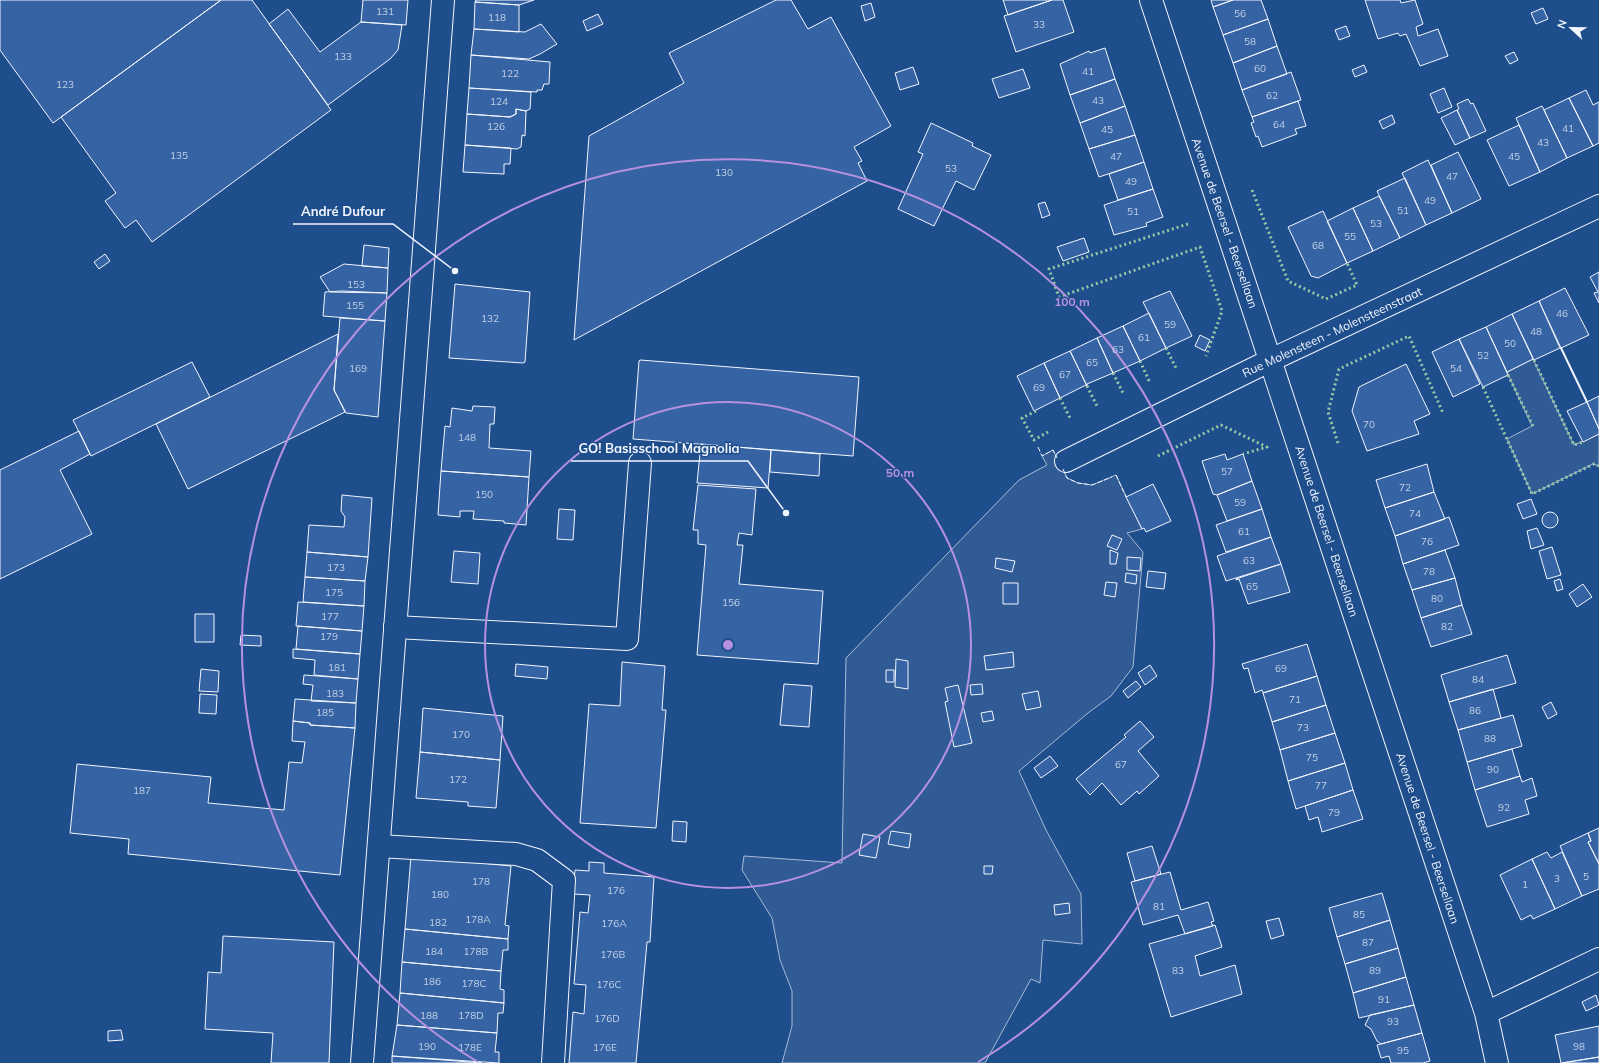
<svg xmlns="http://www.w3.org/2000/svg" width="1599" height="1063" font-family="Mulish,sans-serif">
<rect width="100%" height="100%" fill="#1f4e8c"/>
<!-- green -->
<path fill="#305b95" stroke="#a8bbd7" d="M1533,359L1574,445L1599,434V466L1593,464L1532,494L1507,439L1532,426L1507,372Z
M1053,450L1067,478L1078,483L1092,485L1116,475L1142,529L1127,533L1143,552L1133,667L1111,696L1088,713L1019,771L1046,830L1081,894L1082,944L1043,940L1040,983L1031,979L985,1063H782L792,1026V991L780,960L772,918L742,870L744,856L842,863L846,658L1019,480L1047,465L1042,456Z"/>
<!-- building -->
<path fill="#3563a3" stroke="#f2f6ff" d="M0,0H221L53,123L0,50Z
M221,0H252L331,110L152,242L136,220L125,228L105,201L116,193L61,117Z
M363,0H408L406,25L361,22Z
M476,0H534L519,5L475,2Z
M776,0H791L808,29L831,17L891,126L854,147L862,161L858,163L867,181L574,340L589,136L684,83L669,53Z
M1003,0H1052L1008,15Z
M1052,0H1063L1074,32L1016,52L1004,16Z
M1211,0H1233L1213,7Z
M1233,0H1261L1268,19L1223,35L1213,7Z
M1365,0H1400L1401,3L1415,0L1423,24L1416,27L1418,36L1438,29L1448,56L1420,66L1406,34L1400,36L1398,33L1378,39Z
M475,2L519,5V32L474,29Z
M871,3L875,17L865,21L861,6Z
M1543,8L1548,19L1536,24L1531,13Z
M288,9L320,52L361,22L402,25L398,50L390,59L328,105L269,24Z
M598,14L603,24L587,31L583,21Z
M1268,19L1277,46L1233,63L1223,35Z
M541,24L557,44L540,54L529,59L471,55L474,29L525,32Z
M1346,26L1350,36L1339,40L1335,30Z
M1277,46L1287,74L1242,90L1233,63Z
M1105,48L1115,79L1070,95L1060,64L1089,51L1090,53Z
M1514,52L1518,60L1510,64L1505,56Z
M471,55L550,62L549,84H544L542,90H537V92L469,88Z
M1364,65L1367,72L1355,77L1352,70Z
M913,67L919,84L900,90L895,73Z
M1023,69L1030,88L999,98L992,79Z
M1291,72L1301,100L1252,117L1242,90Z
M1115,79L1125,106L1080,123L1070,95Z
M469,88L531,92L530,109L526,111L516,109V114L510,117L467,114Z
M1444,88L1452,107L1438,113L1430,94Z
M1586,90L1593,105L1599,102V143L1593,146L1569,98Z
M1569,98L1593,146L1567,158L1544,110Z
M1468,99L1471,104L1473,103L1486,131L1470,138L1457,110L1459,109L1457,104Z
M1298,101L1306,126L1295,129L1297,134L1262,147L1258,136L1256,137L1251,123L1254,122L1252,117Z
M1125,106L1135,135L1089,149L1080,123Z
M1542,106L1567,158L1540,172L1516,118Z
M516,109L526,111L525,136L522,135L521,147L517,149L465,145L467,114L510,117L516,114Z
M1457,110L1470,138L1455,145L1441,118Z
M1392,115L1395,123L1383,129L1379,121Z
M931,123L973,143L972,146L991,155L974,190L956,181L934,226L898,209L923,154L918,152Z
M1519,125L1540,172L1509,186L1487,140Z
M1135,135L1144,162L1099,177L1089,149Z
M465,145L511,148L510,164H504V174L463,172Z
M1458,152L1481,199L1452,213L1431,165Z
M1428,160L1452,213L1426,225L1402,173Z
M1144,162L1153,189L1118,200L1109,174Z
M1405,178L1426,225L1400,238L1377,191Z
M1153,189L1163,217L1146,223L1147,226L1114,235L1104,205Z
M1379,196L1400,238L1373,251L1353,208Z
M1045,202L1050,215L1042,218L1038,204Z
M1353,208L1373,251L1347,263L1327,221Z
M1323,211L1347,263L1318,278L1311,276L1288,227Z
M1084,238L1089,252L1063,261L1057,247Z
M364,245L389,248L388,268L362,266Z
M105,254L110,261L99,269L94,262Z
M344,264L388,268L387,293L330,292L320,277Z
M1599,272V303L1594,293L1598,292L1590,277Z
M455,284L530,292L525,362L523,363L449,358Z
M1565,288L1589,335L1561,348L1539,301Z
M342,291L387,293L385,321L323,316L325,292Z
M1170,291L1192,336L1166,348L1143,302Z
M1539,301L1560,348L1534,360L1512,314Z
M1149,313L1166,348L1140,361L1123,326Z
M1512,314L1533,359L1507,372L1486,327Z
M340,318L385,321L378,417L346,413L334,390Z
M1123,326L1140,361L1113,373L1097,338Z
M1486,327L1508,375L1483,387L1459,339Z
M338,334L334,390L345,412L188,489L156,424Z
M1200,335L1210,340L1205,351L1195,346Z
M1097,338L1113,373L1087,384V386L1070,351Z
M1459,339L1480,384L1453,397L1432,352Z
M1070,351L1087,386L1086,385L1060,398L1044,363Z
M640,360L859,377L853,456L633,439L639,361Z
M192,362L210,397L91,456L73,420Z
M1044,363L1060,398L1034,411L1017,376Z
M1406,364L1430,414L1414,421L1419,434L1367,451L1352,411L1359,387Z
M1599,396V429L1587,402Z
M1587,402L1599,429V434L1583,442L1567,411Z
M473,406L495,407L494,424H490L489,448L531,451L529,477L441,471L445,426L450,427L452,408L472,411Z
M79,431L90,454L60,470L92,534L0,579V470Z
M701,444L771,450L768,488L697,483Z
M771,450L820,454L819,476L770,472Z
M1225,454L1227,460L1243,454L1252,481L1217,495L1213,494L1202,461Z
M1427,464L1434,492L1385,508L1376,480Z
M441,471L529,477L526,525L504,523V521L473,519L474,511H460V517L438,515Z
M1252,481L1262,509L1227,521L1217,495Z
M1153,484L1171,521L1146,532L1144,528L1142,529L1126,497Z
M698,485L756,489L752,535L739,533L737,545H743L739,584L823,591L818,664L697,655L706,545L698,544V530H693Z
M1434,492L1445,519L1395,536L1385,508Z
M342,495L372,498L368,557L307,552L309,525L344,527L345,517L341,511Z
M1531,499L1537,514L1523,519L1517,504Z
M559,509L575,510L573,540L557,539Z
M1262,509L1271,537L1226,552L1216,525Z
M1542 520a8 8 0 1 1 16 0a8 8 0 1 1-16 0Z
M1449,517L1459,545L1403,564L1395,536Z
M1537,528L1544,545L1531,549L1527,531Z
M1112,535L1122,539L1117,550L1107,546Z
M1271,537L1281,564L1226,581L1217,556Z
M1552,547L1561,575L1547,579L1539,551Z
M1110,550L1118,553L1116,564H1110Z
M1445,550L1455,578L1412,590L1403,564Z
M454,551L480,553L478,584L451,582Z
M307,552L368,557L365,581L305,577Z
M1127,557L1141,558L1140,571L1127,570Z
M996,558L1015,561L1012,572L995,568Z
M1281,564L1290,592L1248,604L1239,579L1236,580V579Z
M1148,571L1166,573L1164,589L1146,587Z
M1126,573L1137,575L1136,584L1125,582Z
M305,577L365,581L364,606L303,602Z
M1455,578L1462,605L1421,618L1412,590Z
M1560,579L1563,589L1557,591L1554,581Z
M1106,582L1117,583L1115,597L1104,595Z
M1003,583H1018V604H1003Z
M1583,584L1592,597L1577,607L1569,594Z
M298,602L364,606L362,631L296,626Z
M1462,605L1472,634L1431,647L1421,618Z
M195,614H214V642H195Z
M298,626L362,631L360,654L296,649Z
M241,635L261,636V646L240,645Z
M1307,644L1317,676L1263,693L1262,690L1255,693L1248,668L1244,669L1242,664Z
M293,649L360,654L358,679L314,675L315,660L293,658Z
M1013,652L1014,667L986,670L984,656Z
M1507,655L1516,683L1449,702L1441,675Z
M896,659L908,661V689L895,687Z
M622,662L665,666L662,710H666L656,828L580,823L589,704L620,706Z
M516,664L548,667L547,679L515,676Z
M1150,665L1157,676L1145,685L1138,673Z
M201,669L219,671L218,692L199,691Z
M886,670H894V682H886Z
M304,675L358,679L356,703L311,701L313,685L303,684Z
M1317,676L1326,705L1272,722L1263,693Z
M1136,681L1141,687L1128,698L1123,691Z
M784,684L812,686L809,727L780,725Z
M982,684L983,694L971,695L970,685Z
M958,685L972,743L954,747L945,702L948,701L945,688Z
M1493,689L1501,718L1458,730L1449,702Z
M1038,691L1041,707L1026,710L1022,694Z
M200,694L217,695L216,714L199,713Z
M295,699L356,703L355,728L310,725V723L293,721Z
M1551,702L1557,714L1548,719L1542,707Z
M1326,705L1335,733L1280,750L1272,722Z
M423,708L503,716L500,760L420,752Z
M992,711L994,720L983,722L981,713Z
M1513,715L1522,746L1467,762L1458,730Z
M293,721L310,723V725L355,728L340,875L128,854L129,839L70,833L77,764L211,777L208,803L284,810L289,762L302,763L305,742L292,741Z
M1140,721L1154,737L1138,751L1159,776L1139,794L1137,791L1121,805L1102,783L1090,795L1076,779L1126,737L1124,735Z
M1335,733L1345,763L1288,781L1280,750Z
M1512,749L1520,776L1475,790L1467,762Z
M420,752L500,760L496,808L468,806V802L416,798Z
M1050,756L1058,766L1041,778L1034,768Z
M1345,763L1353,790L1296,809L1288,781Z
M1520,776L1522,782L1532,778L1537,796L1525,800L1529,814L1487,827L1475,790Z
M1353,790L1363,819L1322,832L1318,817L1309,820L1305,806Z
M673,821L687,822L686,842L672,841Z
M1599,828V864L1588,842L1591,841L1588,833Z
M891,831L911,834L909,848L888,844Z
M1588,833L1591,841L1588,842L1599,864V889L1582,896L1560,846Z
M863,834L880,837L876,858L859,855Z
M1152,846L1161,874L1135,881L1127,853Z
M1547,852L1551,858L1562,852L1582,896L1555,909L1532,859Z
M411,856L511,866L505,925L509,926L508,939L405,929Z
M1532,859L1555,909L1533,919L1531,915L1521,920L1500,875Z
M589,862L604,863V873L654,877L650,942H647L636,1063H569L573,1012L584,1014L586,985L574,984L580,912L588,913L590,895L573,894L575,870L589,871Z
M984,866H993L992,874H984Z
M1170,872L1181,910L1208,902L1214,921L1211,922L1213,926L1185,934L1178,915L1143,925L1131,882Z
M1382,893L1390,920L1337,937L1329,908Z
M1069,903L1070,913L1055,915L1054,905Z
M1279,918L1284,935L1271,939L1266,921Z
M1390,920L1398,948L1345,964L1337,937Z
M1215,925L1222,947L1195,956L1200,976L1235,965L1242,994L1171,1017L1149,944Z
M405,929L508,939V950H503L501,971L402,962Z
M223,936L334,942L329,1063H271L273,1033L205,1029L208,972L221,973Z
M1398,948L1406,977L1353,993L1345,964Z
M402,962L501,971L500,989L504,990V1003L400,993Z
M1406,977L1414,1005L1359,1018L1353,993Z
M400,993L504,1003L503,1013H498L497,1033L397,1025Z
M1596,995L1599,1005L1586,1011L1582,1002Z
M1414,1005L1422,1033L1381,1044L1377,1041L1371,1029L1365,1025L1370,1015Z
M397,1025L497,1033L495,1052H499V1063L392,1056Z
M1599,1026V1057L1561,1063L1555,1035Z
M121,1030L123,1040L108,1041V1031Z
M1422,1033L1430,1061L1423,1063H1391L1389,1056L1381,1058L1377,1045Z
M392,1056L482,1063H392Z
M1599,1057V1063H1563Z"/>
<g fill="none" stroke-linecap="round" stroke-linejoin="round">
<!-- minor casing -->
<g stroke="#f2f6ff" stroke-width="24">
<path id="minor" d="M1151,0L1486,1013L1497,1063
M1066,461L1271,360L1599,206
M395,627L627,639L640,463
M379,846L516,854L537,860L564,880L553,1063
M1486,1013L1599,959"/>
</g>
<!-- major casing -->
<g stroke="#f2f6ff" stroke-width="24">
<path id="major" d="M362,1063L443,0"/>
</g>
<!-- minor -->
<use href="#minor" stroke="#1f4e8c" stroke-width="22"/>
<!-- major -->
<use href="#major" stroke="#1f4e8c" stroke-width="22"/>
<!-- hedge -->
<path stroke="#97c8a6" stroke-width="3" stroke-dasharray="2 3" stroke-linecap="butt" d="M1252,190L1288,281L1326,299L1357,285L1347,263
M1188,224L1049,269L1059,297L1200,247L1222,311L1206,356
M1166,348L1177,370
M1534,360L1574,445L1583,442
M1140,361L1150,383
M1113,373L1124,395
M1508,375L1533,426
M1087,386L1098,408
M1483,387L1532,494L1594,464L1599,466
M1060,398L1071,420
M1036,411L1022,418L1034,440L1048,432
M1338,443L1328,412L1339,369L1409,336L1443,413
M1158,456L1221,425L1267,447L1243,454"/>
<!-- fence -->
<path stroke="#f2f6ff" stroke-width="1" stroke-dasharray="5 2" stroke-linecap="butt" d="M1038,447L1042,456L1053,450L1057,458
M1063,469L1067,478L1078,483L1092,485L1112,477
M1116,475L1126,497"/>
<!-- wall -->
<path stroke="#f2f6ff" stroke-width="2" d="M1561,348L1587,402"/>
</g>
<!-- distance rings -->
<g fill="none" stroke="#b691df" stroke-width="2">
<circle cx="728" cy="645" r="243"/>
<path d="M478 1062A486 486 0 1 1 978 1062"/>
</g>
<g text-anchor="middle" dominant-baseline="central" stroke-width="3" stroke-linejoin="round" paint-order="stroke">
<!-- number labels -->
<g font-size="10" fill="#c3d1e8">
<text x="385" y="11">131</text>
<text x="1240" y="13">56</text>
<text x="497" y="17">118</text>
<text x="1039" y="24">33</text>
<text x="1250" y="41">58</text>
<text x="343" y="56">133</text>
<text x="1260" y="68">60</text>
<text x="1088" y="71">41</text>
<text x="510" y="73">122</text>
<text x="65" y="84">123</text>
<text x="1272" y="95">62</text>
<text x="1098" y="100">43</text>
<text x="499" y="101">124</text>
<text x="1279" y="124">64</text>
<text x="496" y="126">126</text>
<text x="1568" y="128">41</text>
<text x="1107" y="129">45</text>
<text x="1543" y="142">43</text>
<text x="179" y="155">135</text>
<text x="1116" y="156">47</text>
<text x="1514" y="156">45</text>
<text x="951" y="168">53</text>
<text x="724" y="172">130</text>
<text x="1452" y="176">47</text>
<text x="1131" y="181">49</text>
<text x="1430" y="200">49</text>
<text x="1403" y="210">51</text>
<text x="1133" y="211">51</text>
<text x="1376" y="223">53</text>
<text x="1350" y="236">55</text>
<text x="1318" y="245">68</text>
<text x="356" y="284">153</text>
<text x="355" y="305">155</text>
<text x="1562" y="313">46</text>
<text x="490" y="318">132</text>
<text x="1170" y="324">59</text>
<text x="1536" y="331">48</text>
<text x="1144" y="337">61</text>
<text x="1510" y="343">50</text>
<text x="1118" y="349">63</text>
<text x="1483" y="355">52</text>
<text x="1092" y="362">65</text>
<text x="358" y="368">169</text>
<text x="1456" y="368">54</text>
<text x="1065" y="374">67</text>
<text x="1039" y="387">69</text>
<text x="1369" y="424">70</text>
<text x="467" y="437">148</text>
<text x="1227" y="471">57</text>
<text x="1405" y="487">72</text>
<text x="484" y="494">150</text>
<text x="1240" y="502">59</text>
<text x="1415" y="513">74</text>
<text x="1244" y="531">61</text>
<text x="1427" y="541">76</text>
<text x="1249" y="560">63</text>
<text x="336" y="567">173</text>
<text x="1429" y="571">78</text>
<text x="1252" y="586">65</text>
<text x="334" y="592">175</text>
<text x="1437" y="598">80</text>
<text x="731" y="602">156</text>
<text x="330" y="616">177</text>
<text x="1447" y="626">82</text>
<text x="329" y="636">179</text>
<text x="337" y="667">181</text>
<text x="1281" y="668">69</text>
<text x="1478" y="679">84</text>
<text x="335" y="693">183</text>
<text x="1295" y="699">71</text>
<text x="1475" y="710">86</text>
<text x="325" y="712">185</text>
<text x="1303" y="727">73</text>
<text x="461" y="734">170</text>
<text x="1490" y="738">88</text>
<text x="1312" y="757">75</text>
<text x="1121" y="764">67</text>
<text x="1493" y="769">90</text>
<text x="458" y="779">172</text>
<text x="1321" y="785">77</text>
<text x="142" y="790">187</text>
<text x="1504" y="807">92</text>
<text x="1334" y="812">79</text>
<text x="1586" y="876">5</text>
<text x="1557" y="878">3</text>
<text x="481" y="881">178</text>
<text x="1525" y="884">1</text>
<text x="616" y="890">176</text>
<text x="440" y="894">180</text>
<text x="1159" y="906">81</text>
<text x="1359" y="914">85</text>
<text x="478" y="919">178A</text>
<text x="438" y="922">182</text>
<text x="614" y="923">176A</text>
<text x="1368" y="942">87</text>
<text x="434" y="951">184</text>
<text x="476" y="951">178B</text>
<text x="613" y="954">176B</text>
<text x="1178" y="970">83</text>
<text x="1375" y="970">89</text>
<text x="432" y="981">186</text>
<text x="474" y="983">178C</text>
<text x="609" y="984">176C</text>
<text x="1384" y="999">91</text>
<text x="429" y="1015">188</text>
<text x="471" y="1015">178D</text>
<text x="607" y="1018">176D</text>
<text x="1393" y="1021">93</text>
<text x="427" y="1046">190</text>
<text x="1579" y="1046">98</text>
<text x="470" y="1047">178E</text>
<text x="605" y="1047">176E</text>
<text x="1403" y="1050">95</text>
</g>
<!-- street labels -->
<g font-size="12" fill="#f2f6ff" stroke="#1f4e8c">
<text transform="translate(1225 223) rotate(71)">Avenue de Beersel - Beersellaan</text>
<text transform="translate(1332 332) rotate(-25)">Rue Molensteen - Molensteenstraat</text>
<text transform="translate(1327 531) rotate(72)">Avenue de Beersel - Beersellaan</text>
<text transform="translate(1428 838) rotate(72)">Avenue de Beersel - Beersellaan</text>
</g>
</g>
<circle cx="728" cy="645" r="6" fill="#b691df" stroke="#1f4e8c" stroke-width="2"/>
<g font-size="12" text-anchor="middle" font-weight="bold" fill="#b691df" stroke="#1f4e8c" stroke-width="3" stroke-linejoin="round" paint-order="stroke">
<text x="1072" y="306">100 m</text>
<text x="900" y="477">50 m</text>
</g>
<!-- callouts -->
<path fill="none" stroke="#f2f6ff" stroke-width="1.5" d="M455 271L393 224H293M786 513L748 461H571"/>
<g fill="#f2f6ff" stroke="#1f4e8c" stroke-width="1.5">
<circle cx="455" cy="271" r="4"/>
<circle cx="786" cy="513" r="4"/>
</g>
<g font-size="13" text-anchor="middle" font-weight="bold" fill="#f2f6ff" stroke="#1f4e8c" stroke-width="3" stroke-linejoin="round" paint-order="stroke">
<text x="343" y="216">André Dufour</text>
<text x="659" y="453">GO! Basisschool Magnolia</text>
</g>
<!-- north arrow -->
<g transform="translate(1571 28) rotate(292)" stroke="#1f4e8c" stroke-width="3" paint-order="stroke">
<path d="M0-3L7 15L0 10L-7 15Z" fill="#f2f6ff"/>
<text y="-6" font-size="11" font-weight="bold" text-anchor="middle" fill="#f2f6ff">N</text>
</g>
</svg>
